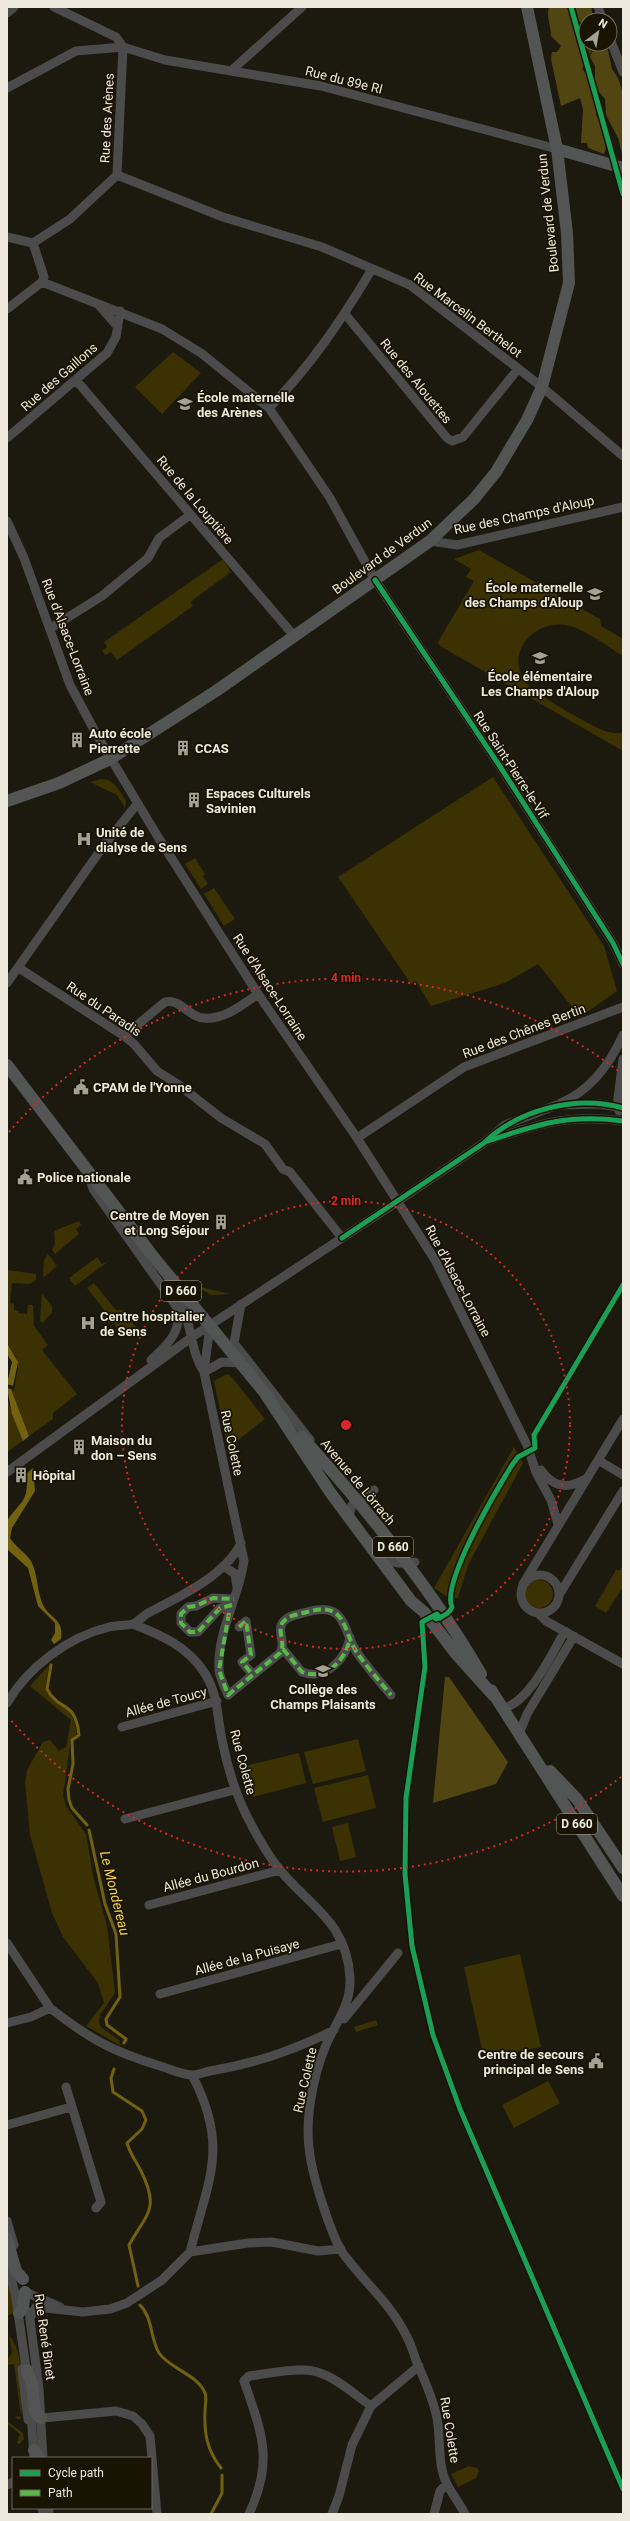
<svg xmlns="http://www.w3.org/2000/svg" width="630" height="2521" font-family="Roboto,sans-serif">
<rect width="100%" height="100%" fill="#1c1a0f"/>
<!-- green -->
<path fill="#3b3103" d="M581,24L586,27V44H596L590,57L579,25Z
M173,352L201,373L162,414L135,387Z
M479,550L600,619L601,626L623,639V656C608,647 586,630 570,626C537,617 504,651 525,682C532,692 595,729 608,732C613,733 618,733 623,733V751L440,646L438,642L474,581L466,577L471,569L454,559Z
M223,559L231,572L190,602L193,606L117,660L111,652L105,655L102,651L107,647L104,642Z
M493,777L604,946L617,991L580,1017L538,964L505,983L431,1006L416,981L411,984L338,877Z
M101,779C114,779 120,791 126,801L125,808L117,795L90,782Z
M195,858L205,874L203,876L208,884L201,889L185,864Z
M214,888L235,919L224,926L204,894Z
M79,1221L81,1225L76,1229L79,1234L55,1254L52,1250L55,1244L54,1231Z
M48,1254L57,1266L43,1278L44,1261Z
M97,1257L102,1264L109,1261L75,1286L69,1278Z
M7,1270L36,1274V1280L30,1284L12,1283L10,1303L14,1304V1310L19,1311L18,1313L27,1314L28,1305H33L34,1326L48,1345L42,1350L77,1394L53,1413V1419L29,1436L11,1389L14,1390L18,1367L16,1357L7,1343Z
M94,1283L116,1310H122L139,1331L137,1333L132,1327L122,1335L112,1321L109,1324L101,1314L105,1311L87,1288Z
M196,1286L230,1294L211,1295Z
M42,1294L52,1306V1313L42,1323L40,1321Z
M227,1374L230,1375L265,1419L228,1448L214,1381Z
M7,1398L23,1441L7,1452Z
M514,1447L523,1463L468,1565L458,1598H449L434,1588Z
M623,1565V1587L606,1613L595,1606L616,1570H620Z
M525 1594a14 14 0 1 1 28 0a14 14 0 1 1-28 0Z
M49,1665L45,1689L72,1714L77,1733L71,1739L63,1795L66,1806L86,1834L94,1880L107,1925L115,1993L100,2015L99,2022L101,2027L119,2040L121,2046L86,2026L104,2003L98,1983L63,1937L52,1913L30,1835L25,1783L27,1770L43,1742L50,1740L59,1751L66,1747L71,1720L30,1686Z
M358,1739L366,1771L313,1784L304,1752Z
M299,1753L306,1783L253,1797L245,1766Z
M368,1775L376,1808L323,1822L314,1788Z
M348,1823L356,1857L340,1861L332,1827Z
M520,1954L541,2047L484,2059L464,1967Z
M376,2020L378,2025L356,2032L354,2027Z
M548,2081L560,2103L514,2128L502,2105Z
M7,2271L15,2308L12,2314L7,2316Z
M9,2336C24,2348 25,2403 20,2420L14,2417L21,2416L14,2364L7,2365V2360L12,2353Z
M7,2421L23,2433L24,2439L20,2444L17,2443L20,2434L7,2424Z
M469,2466L477,2468L479,2471L476,2478L458,2487L451,2474Z"/>
<!-- forest -->
<path fill="#514512" d="M549,7H570L584,65L582,69L589,77L598,110L596,114C600,125 610,143 604,154L588,148L587,143H581L583,109L580,98L561,106L551,59L552,52H557L561,46L551,36C551,25 546,18 549,7Z
M575,7H591L594,20H586V27C576,21 579,16 575,7Z
M596,44H601L608,50L612,69L618,78L623,93V158L618,138L606,115L605,99L599,92L595,81V66L590,57Z
M445,1677H449L508,1762L496,1784L433,1803Z"/>
<!-- water -->
<path fill="#72610e" d="M7,1343L18,1362L13,1386L7,1384L12,1362L7,1354Z
M7,1388L11,1389L29,1436L23,1441L12,1414Z
M33,1468L35,1491L12,1528L10,1538C16,1548 28,1554 32,1563C38,1576 37,1592 43,1605C50,1619 64,1618 61,1639L54,1644L51,1640L55,1633V1623L38,1606L28,1568L7,1549V1521C22,1499 28,1504 27,1473Z"/>
<g fill="none" stroke-linecap="round" stroke-linejoin="round">
<!-- stream -->
<path stroke="#72610e" stroke-width="3" d="M51,1665L47,1689C60,1713 75,1699 79,1735L72,1740L73,1764L68,1789L69,1800L72,1808L87,1825
M89,1830L105,1904L116,1934L120,1997L106,2019L107,2025L126,2039L124,2043
M114,2069L111,2078L113,2092L142,2111L146,2120L142,2129L127,2143C130,2154 136,2161 141,2171C160,2209 147,2213 129,2245L138,2286
M140,2305C153,2318 150,2338 159,2353C170,2369 197,2374 205,2393C207,2397 205,2406 205,2411C204,2434 207,2450 221,2468
M211,2514L222,2493V2475"/>
<!-- minor -->
<path stroke="#4b4b4c" stroke-width="9" d="M54,7L116,37L123,47
M598,7L603,20
M7,13L14,7
M610,39L623,72
M232,70L302,7
M7,88L76,51L123,47L165,60L321,86L557,149
M117,175L223,217L322,247L410,285L542,387L623,456
M7,237L33,243L70,219L117,175L123,47
M42,282L162,329L201,353L269,408L330,498L375,580L501,768L613,943L623,964
M98,304L118,327
M7,309L42,282L44,277L33,243
M345,314L447,438L452,441L463,437L518,369
M76,380L295,637
M269,408C311,366 342,319 372,269
M7,438L107,353L116,337L120,311
M7,521L24,558L70,685L98,737L158,837L258,994L357,1138L435,1260L527,1445L536,1472L551,1500L558,1524
M430,541L457,545L623,507
M51,628L102,596L148,558L159,538L190,515
M19,968L124,1036L134,1044L157,1071L179,1085L221,1118L265,1144L283,1169L290,1172L342,1238
M7,983L102,848L137,804
M124,1036L165,1002C180,998 190,1018 204,1018C224,1020 242,1005 258,994
M561,1103C591,1090 610,1064 623,1035
M619,1111L617,1106L623,1059
M357,1138L464,1067L623,1007
M487,1141C538,1124 568,1114 623,1121
M89,1175L93,1189L176,1306C184,1331 167,1345 151,1360
M177,1299C194,1324 189,1350 204,1372
M241,1304L234,1343L310,1440
M210,1326L204,1372L244,1561C239,1597 217,1632 219,1669C219,1677 225,1687 228,1695L280,1653C287,1643 275,1629 284,1621C289,1615 300,1614 307,1612C348,1600 342,1632 358,1654C368,1668 380,1682 391,1695
M204,1372L222,1362L241,1363
M598,1460L623,1475
M541,1470C553,1487 567,1490 585,1479
M7,1472L192,1337L386,1209L484,1143L505,1125L557,1105L600,1104L623,1108
M349,1516L352,1505L374,1490
M379,1549C390,1564 397,1565 415,1562
M224,1566L235,1574L237,1587
M521 1594a19 19 0 1 1 38 0a19 19 0 1 1-38 0Z
M523,1584L623,1419
M559,1595L623,1491
M232,1605L220,1608L198,1632H190L181,1623V1614L188,1607L196,1606L213,1598L234,1599
M538,1613L546,1621L623,1664
M133,1624C161,1635 187,1646 204,1672C218,1693 217,1716 222,1740C228,1771 237,1799 252,1826C260,1841 269,1857 280,1870C310,1907 347,1922 350,1978C351,2005 336,2022 326,2045C313,2076 304,2121 310,2155C313,2177 332,2240 345,2256C366,2284 391,2304 407,2337C412,2346 414,2356 418,2365C426,2383 433,2399 437,2418C441,2438 437,2465 447,2484C452,2494 460,2504 465,2514
M239,1627L246,1621L251,1655L242,1662L253,1675
M283,1649L302,1672C326,1681 346,1659 350,1637
M7,1703C28,1667 68,1637 109,1627C117,1625 126,1626 133,1624C138,1622 143,1616 148,1613C179,1597 225,1576 241,1543
M502,1709C530,1702 551,1655 565,1631
M122,1727L217,1701
M519,1734L527,1714L574,1636
M125,1819L234,1790
M149,1905L280,1870
M7,1943L50,2008
M160,1994L341,1944
M344,2019L398,1953
M7,2023L31,2017L50,2008C90,2039 111,2051 160,2066C170,2069 182,2075 192,2075C198,2075 205,2072 210,2071C253,2064 295,2050 334,2030
M66,2087L101,2202L96,2208
M7,2125L71,2107
M7,2221L14,2245
M190,2252C208,2180 230,2147 192,2075
M7,2261L16,2298L27,2375
M25,2292L60,2307
M29,2312L39,2389L43,2458
M30,2318L36,2307L83,2312L110,2309L127,2303L162,2280L190,2252L248,2243L272,2242L318,2251L341,2249
M22,2369L28,2420
M31,2414L34,2457
M32,2419L116,2411L133,2416L142,2424L150,2436L157,2514
M7,2485L13,2482
M42,2508L43,2514
M49,2508V2514
M249,2514C274,2460 262,2434 244,2381L249,2376C267,2374 286,2369 304,2370C329,2370 352,2393 371,2406
M332,2514L339,2496L352,2445L371,2406L419,2366
M434,2514L440,2491L447,2484"/>
<!-- major -->
<path stroke="#535454" stroke-width="12" d="M557,149L623,168
M7,801L59,783L110,759L216,691L430,541L474,499L496,472L527,420L542,387L569,283L567,233L557,149L527,7
M7,1065L152,1255L264,1392L330,1492L411,1601L424,1612L457,1655L494,1696
M302,1437C368,1511 432,1589 481,1674
M491,1690L623,1896
M550,1771L577,1799L623,1868
M7,2239L16,2271L23,2279
M19,2313L23,2307L25,2292
M27,2370L32,2384L35,2412L41,2418
M34,2450L39,2458"/>
<!-- quiet -->
<path stroke="#58b947" stroke-width="4" stroke-dasharray="8 4" stroke-linecap="butt" d="M232,1605L220,1608L198,1632H190L181,1623V1614L188,1607L196,1606L213,1598L234,1599
M229,1613L219,1670L228,1695L280,1653C287,1643 275,1629 284,1621C289,1615 300,1614 307,1612C348,1600 342,1632 358,1654C368,1668 380,1682 391,1695
M239,1627L246,1621L251,1655L242,1662L253,1675
M283,1649L302,1672C326,1681 346,1660 350,1638"/>
<!-- cycleway casing -->
<g stroke="#181302" stroke-width="8">
<path id="cycleway" d="M571,7L623,194
M375,580L501,768L613,943L623,964
M488,1141C538,1124 569,1114 623,1121
M342,1238L484,1143C519,1109 576,1095 623,1108
M434,1617L436,1619C442,1617 450,1613 452,1607C441,1583 497,1489 512,1465L518,1457L535,1448L534,1435L623,1285
M440,1618L437,1614L422,1622L425,1667L406,1798L405,1874L412,1946L433,2035L460,2109L623,2489"/>
</g>
<!-- cycleway -->
<use href="#cycleway" stroke="#1a9f57" stroke-width="5"/>
</g>
<!-- distance rings -->
<g fill="none" stroke="#d62828" stroke-width="2" stroke-dasharray="2 4">
<circle cx="346" cy="1425" r="224"/>
<path d="M621 1777A447 447 0 0 1 9 1718M9 1132A447 447 0 0 1 621 1073"/>
</g>
<!-- icons -->
<defs>
<g id="school-bare" transform="scale(1.2)"><path d="M0-5L7-2L0 1L-7-2ZM-4 1L0 2.5L4 1V4Q0 6-4 4Z" fill="#a4a195" stroke="#181302" stroke-width="2.5" paint-order="stroke"/></g>
<g id="building-bare" transform="scale(1.2)"><path d="M-4-6H4V6H1V3H-1V6H-4ZM-2.5-4.3h1.7v1.8h-1.7ZM.8-4.3h1.7v1.8H.8ZM-2.5-1h1.7V.8h-1.7ZM.8-1h1.7V.8H.8Z" fill="#a4a195" stroke="#181302" stroke-width="2.5" paint-order="stroke"/></g>
<g id="hospital-bare" transform="scale(1.2)"><path d="M-5-5h3v3.5h4V-5h3V5h-3V1.5h-4V5h-3Z" fill="#a4a195" stroke="#181302" stroke-width="2.5" paint-order="stroke"/></g>
<g id="civic-bare" transform="scale(1.2)"><path d="M-.6-6.5H3V-4.5H.6V-3L4-1V1h2V6H-6V1h2V-1L-.6-3ZM-1.2 2.5V6h2.4V2.5Z" fill="#a4a195" stroke="#181302" stroke-width="2.5" paint-order="stroke"/></g>
</defs>
<g fill-rule="evenodd">
<use href="#school-bare" x="185" y="404"/>
<use href="#school-bare" x="595" y="594"/>
<use href="#school-bare" x="540" y="658"/>
<use href="#building-bare" x="77" y="740"/>
<use href="#building-bare" x="183" y="748"/>
<use href="#building-bare" x="194" y="800"/>
<use href="#hospital-bare" x="84" y="839"/>
<use href="#civic-bare" x="81" y="1087"/>
<use href="#civic-bare" x="25" y="1177"/>
<use href="#building-bare" x="221" y="1222"/>
<use href="#hospital-bare" x="88" y="1323"/>
<use href="#building-bare" x="79" y="1447"/>
<use href="#building-bare" x="21" y="1475"/>
<use href="#school-bare" x="323" y="1671"/>
<use href="#civic-bare" x="596" y="2061"/>
</g>
<g text-anchor="middle" dominant-baseline="central" stroke-width="3.5" stroke-linejoin="round" paint-order="stroke">
<!-- shield labels -->
<g fill="#181302" stroke="#adaa9b" stroke-width="1">
<rect x="161" y="1281" width="40" height="20" rx="3"/>
<rect x="373" y="1537" width="40" height="20" rx="3"/>
<rect x="557" y="1814" width="40" height="20" rx="3"/>
</g>
<g font-size="12" font-weight="bold" fill="#edeadd">
<text x="181" y="1291">D 660</text>
<text x="393" y="1547">D 660</text>
<text x="577" y="1824">D 660</text>
</g>
<!-- street labels -->
<g font-size="13" fill="#edeadd" stroke="#181302">
<text transform="translate(344 80) rotate(14)">Rue du 89e RI</text>
<text transform="translate(107 118) rotate(-87)">Rue des Arènes</text>
<text transform="translate(548 213) rotate(-96)">Boulevard de Verdun</text>
<text transform="translate(468 315) rotate(37)">Rue Marcelin Berthelot</text>
<text transform="translate(59 377) rotate(-41)">Rue des Gaillons</text>
<text transform="translate(416 381) rotate(51)">Rue des Alouettes</text>
<text transform="translate(195 500) rotate(50)">Rue de la Louptière</text>
<text transform="translate(524 515) rotate(-12)">Rue des Champs d'Aloup</text>
<text transform="translate(382 556) rotate(-36)">Boulevard de Verdun</text>
<text transform="translate(68 637) rotate(69)">Rue d'Alsace-Lorraine</text>
<text transform="translate(511 765) rotate(57)">Rue Saint-Pierre-le-Vif</text>
<text transform="translate(270 987) rotate(57)">Rue d'Alsace-Lorraine</text>
<text transform="translate(104 1009) rotate(34)">Rue du Paradis</text>
<text transform="translate(524 1031) rotate(-21)">Rue des Chênes Bertin</text>
<text transform="translate(458 1281) rotate(62)">Rue d'Alsace-Lorraine</text>
<text transform="translate(232 1443) rotate(78)">Rue Colette</text>
<text transform="translate(358 1482) rotate(50)">Avenue de Lörrach</text>
<text transform="translate(166 1702) rotate(-15)">Allée de Toucy</text>
<text transform="translate(243 1762) rotate(75)">Rue Colette</text>
<text transform="translate(211 1875) rotate(-15)">Allée du Bourdon</text>
<text transform="translate(247 1957) rotate(-15)">Allée de la Puisaye</text>
<text transform="translate(305 2080) rotate(-77)">Rue Colette</text>
<text transform="translate(45 2337) rotate(82)">Rue René Binet</text>
<text transform="translate(450 2430) rotate(81)">Rue Colette</text>
</g>
<!-- poi labels -->
<g font-size="13" font-weight="bold" fill="#edeadd" stroke="#181302" text-anchor="start">
<text x="197" y="397">École maternelle<tspan x="197" dy="15">des Arènes</tspan></text>
<text x="583" y="587" text-anchor="end">École maternelle<tspan x="583" dy="15">des Champs d'Aloup</tspan></text>
<text x="540" y="676" text-anchor="middle">École élémentaire<tspan x="540" dy="15">Les Champs d'Aloup</tspan></text>
<text x="89" y="733">Auto école<tspan x="89" dy="15">Pierrette</tspan></text>
<text x="195" y="748">CCAS</text>
<text x="206" y="793">Espaces Culturels<tspan x="206" dy="15">Savinien</tspan></text>
<text x="96" y="832">Unité de<tspan x="96" dy="15">dialyse de Sens</tspan></text>
<text x="93" y="1087">CPAM de l'Yonne</text>
<text x="37" y="1177">Police nationale</text>
<text x="209" y="1215" text-anchor="end">Centre de Moyen<tspan x="209" dy="15">et Long Séjour</tspan></text>
<text x="100" y="1316">Centre hospitalier<tspan x="100" dy="15">de Sens</tspan></text>
<text x="91" y="1440">Maison du<tspan x="91" dy="15">don – Sens</tspan></text>
<text x="33" y="1475">Hôpital</text>
<text x="323" y="1689" text-anchor="middle">Collège des<tspan x="323" dy="15">Champs Plaisants</tspan></text>
<text x="584" y="2054" text-anchor="end">Centre de secours<tspan x="584" dy="15">principal de Sens</tspan></text>
</g>
<!-- water labels -->
<g font-size="14" font-style="italic" fill="#f3d344" stroke="#181302">
<text transform="translate(115 1893) rotate(76)">Le Mondereau</text>
</g>
</g>
<circle cx="346" cy="1425" r="6" fill="#d62828" stroke="#181302" stroke-width="2"/>
<g font-size="12" text-anchor="middle" font-weight="bold" fill="#d62828" stroke="#181302" stroke-width="3.5" stroke-linejoin="round" paint-order="stroke">
<text x="346" y="982">4 min</text>
<text x="346" y="1205">2 min</text>
</g>
<!-- border -->
<rect width="630" height="2521" fill="none" stroke="#edeadd" stroke-width="16"/>
<!-- legend -->
<rect x="12" y="2457" width="140" height="52" fill="#181302" stroke="#6d695a"/>
<rect x="20" y="2470" width="20" height="6" fill="#1a9f57" stroke="#6d695a"/>
<text x="48" y="2477" font-size="12" fill="#edeadd">Cycle path</text>
<rect x="20" y="2490" width="20" height="6" fill="#58b947" stroke="#6d695a"/>
<text x="48" y="2497" font-size="12" fill="#edeadd">Path</text>
<!-- north arrow -->
<g transform="translate(598 32) rotate(31)"><circle r="19" fill="#181302" stroke="#6d695a"/>
<path d="M0-3L7 15L0 10L-7 15Z" fill="#a4a195"/>
<text y="-6" font-size="11" font-weight="bold" text-anchor="middle" fill="#edeadd">N</text>
</g>
</svg>
